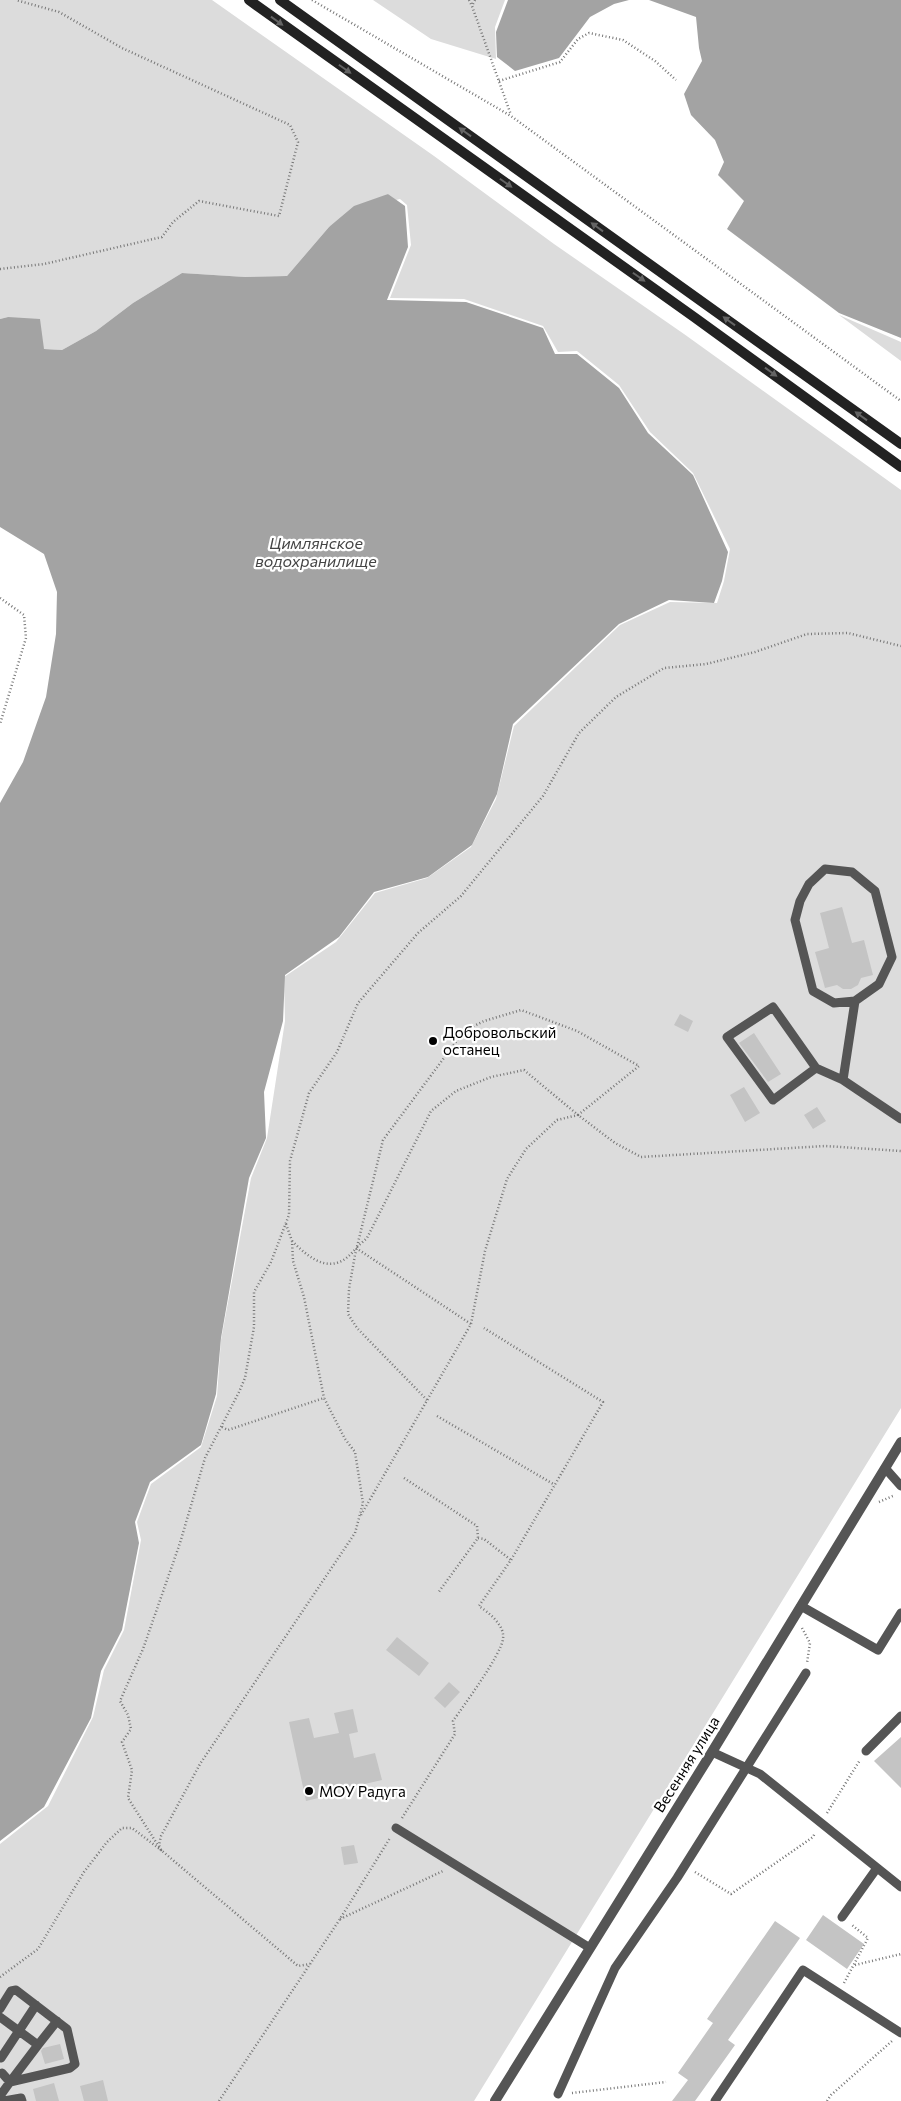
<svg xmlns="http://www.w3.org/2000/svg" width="901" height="2101" font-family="Commissioner,sans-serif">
<rect width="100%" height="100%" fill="#fff"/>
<!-- green -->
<path fill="#dcdcdc" d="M0,0H212L434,156L554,244L684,334L901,490V1408L474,2101H0V1844L48,1806L93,1717L104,1670L124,1630L141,1540L137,1522L151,1484L201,1447L217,1396L221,1340L251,1178L267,1138L285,1021L284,977L336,942L375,893L427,878L471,847L496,799L514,726L620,625L670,602L717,603L724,581L730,549L693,473L650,432L619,385L577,351L558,352L543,326L464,299L390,298L411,245L407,205L400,199L396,200L388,194L329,227L287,276L245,277L182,273L133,303L96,331L62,350L44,349L8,317L0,319Z
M373,0H505L495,27L496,59L431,39Z
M839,315L901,342V361Z"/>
<!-- water -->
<path fill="#a3a3a3" d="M508,0H629L614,4L590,17L559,58L515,71L497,57L496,32Z
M649,0H901V338L839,313L727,229L744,201L718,175L724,162L715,140L691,115L684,94L702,61L699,48L696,17Z
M388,194L405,206L408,247L387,300L466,302L543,328L555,354H577L619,388L648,433L693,475L728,552L722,581L714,603L669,600L619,624L513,724L497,794L472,845L428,877L374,892L339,937L285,975L283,1021L264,1092L266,1138L249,1178L221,1338L216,1394L201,1445L150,1482L135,1522L139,1543L122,1630L101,1671L91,1718L44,1807L0,1841V803L23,762L46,697L56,634L57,592L44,554L0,527V319L8,317L40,319L44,349L62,350L96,331L133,303L182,273L245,277L287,276L329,227L354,206Z"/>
<!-- building -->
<path fill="#c4c4c4" d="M842,907L852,943L864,940L873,975L861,978L858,985L851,989H843L837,985L825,988L815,952L829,948L820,913Z
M680,1014L693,1021L688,1032L674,1025Z
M754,1033L781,1074L768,1082L739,1043Z
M744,1087L760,1113L745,1122L730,1095Z
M817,1107L826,1121L813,1129L804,1115Z
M397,1637L429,1663L419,1676L386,1650Z
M449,1682L460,1692L445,1708L434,1698Z
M353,1709L358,1732L349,1734L354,1758L375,1753L382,1780L334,1791L335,1794L306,1801L289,1722L309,1718L314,1738L339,1733L334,1713Z
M901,1737V1788L874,1761Z
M354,1845L358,1863L344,1865L341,1847Z
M823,1915L864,1944L847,1969L806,1940Z
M775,1921L800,1938L728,2040L735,2045L695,2101H672L688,2080L678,2073L713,2023L707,2019Z
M60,2044L64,2059L45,2064L41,2051L43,2048Z
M103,2080L108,2101H84L80,2086Z
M54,2083L59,2101H36L33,2089Z"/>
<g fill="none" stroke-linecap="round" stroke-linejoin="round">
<!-- path -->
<path stroke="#777" stroke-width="2.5" stroke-dasharray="1 2.5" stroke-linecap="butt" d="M312,0L511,116L901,401
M469,0L472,6
M475,0L472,6L511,115
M499,81L560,62L578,39L589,33L623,40L655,61L676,80
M0,269L44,264L162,237L173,222L199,201L279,216L298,142L290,125L122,48L59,12L16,0
M0,598L24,615L26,638L0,724
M286,1224L292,1241L293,1261L304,1297L324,1398
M292,1241C312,1261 334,1277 356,1248L471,1324
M357,1247L367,1238L431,1111L456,1091L491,1077L524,1070L578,1115L557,1120L526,1149L507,1179L485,1251L471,1324L361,1515
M427,1400L357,1328L348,1314L349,1289L355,1255L383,1140L464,1031L484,1021L521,1010L577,1031L639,1066L578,1115L615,1143L641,1157L825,1146L901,1151
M437,1416L555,1485
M222,1427L228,1430L324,1398L345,1439L355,1452L363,1503L355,1533L200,1764L161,1836L159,1845L161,1850L298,1966L310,1964
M404,1478L477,1526L478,1538L438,1593
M879,1502L895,1495
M478,1538L484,1539L511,1560
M802,1628L810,1643L807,1663
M827,1813L860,1760
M402,1818L455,1734L453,1721C464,1705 501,1655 503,1639C505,1625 489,1613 479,1606L511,1560L603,1402L484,1328
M695,1872L731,1894L813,1837L815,1833
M340,1919L443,1871
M855,1965L901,1954
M0,1977L38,1949L84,1872L107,1842L122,1828H132L161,1850L128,1798L132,1770L122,1742L131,1729L128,1715L120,1701L143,1649L180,1543L205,1458L239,1392L245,1378L254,1327V1292L271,1262L289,1215L290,1161L309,1093L337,1052L358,1003L418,933L461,896L543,796L579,733L616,697L664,668L706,664L755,652L807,634L848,633L901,646
M844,1983L868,1938L852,1925
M572,2093L666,2082
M219,2101L340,1919L390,1838
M827,2101L831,2095L892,2041"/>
<!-- service -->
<path stroke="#555" stroke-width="9" d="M855,1001L834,1003L813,991L795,920L800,901L809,884L825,869L852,872L875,891L892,957L879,984L855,1001L843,1080L901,1119
M816,1068L773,1007L727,1037L773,1100L816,1068L843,1080
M885,1468L901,1486
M801,1606L878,1650L901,1613
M866,1751L901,1716
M712,1752L760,1774L901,1887
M396,1828L590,1948
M842,1917L877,1868
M0,2009L11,1991L16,1990L67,2029L75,2064L70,2068L10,2082L0,2096
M0,2017L38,2045L10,2082L2,2073
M38,2045L57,2021
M1,2058L36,2005
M558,2094L615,1968L677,1878L806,1673
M4,2101L21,2098L22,2101
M715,2101L803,1970L901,2033"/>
<!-- tertiary -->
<path stroke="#555" stroke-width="10" d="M495,2101L712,1752L901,1442"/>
<!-- secondary -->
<path stroke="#222" stroke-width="10" d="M249,0L694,317L901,467
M280,0L901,444"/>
</g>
<!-- one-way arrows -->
<defs><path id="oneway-solid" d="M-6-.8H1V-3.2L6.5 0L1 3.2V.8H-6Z" transform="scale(1.25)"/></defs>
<g fill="#646464">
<use href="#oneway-solid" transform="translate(277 21) rotate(36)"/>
<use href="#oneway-solid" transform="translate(345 69) rotate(35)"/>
<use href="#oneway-solid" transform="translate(465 132) rotate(-144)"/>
<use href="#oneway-solid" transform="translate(506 183) rotate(35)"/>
<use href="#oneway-solid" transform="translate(597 227) rotate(-144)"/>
<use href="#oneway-solid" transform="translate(639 277) rotate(35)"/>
<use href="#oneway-solid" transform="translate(729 321) rotate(-144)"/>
<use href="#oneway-solid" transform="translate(771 372) rotate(36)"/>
<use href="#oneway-solid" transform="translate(861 416) rotate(-144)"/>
</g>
<!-- markers -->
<g fill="#000" stroke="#fff" stroke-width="2">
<circle cx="433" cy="1041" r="5"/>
<circle cx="309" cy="1791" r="5"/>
</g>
<g text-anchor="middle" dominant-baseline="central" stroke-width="4.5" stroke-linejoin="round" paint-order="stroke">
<!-- poi labels -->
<g font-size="15" fill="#000" stroke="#fff" text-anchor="start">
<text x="443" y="1032">Добровольский<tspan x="443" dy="17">останец</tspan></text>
<text x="319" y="1791">МОУ Радуга</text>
</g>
<!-- street labels -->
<g font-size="15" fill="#000" stroke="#fff">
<text transform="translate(686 1764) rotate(-58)">Весенняя улица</text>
</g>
<!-- water labels -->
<g font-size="16" font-style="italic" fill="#444" stroke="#fff">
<text x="316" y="542">Цимлянское<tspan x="316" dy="18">водохранилище</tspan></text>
</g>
</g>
</svg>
